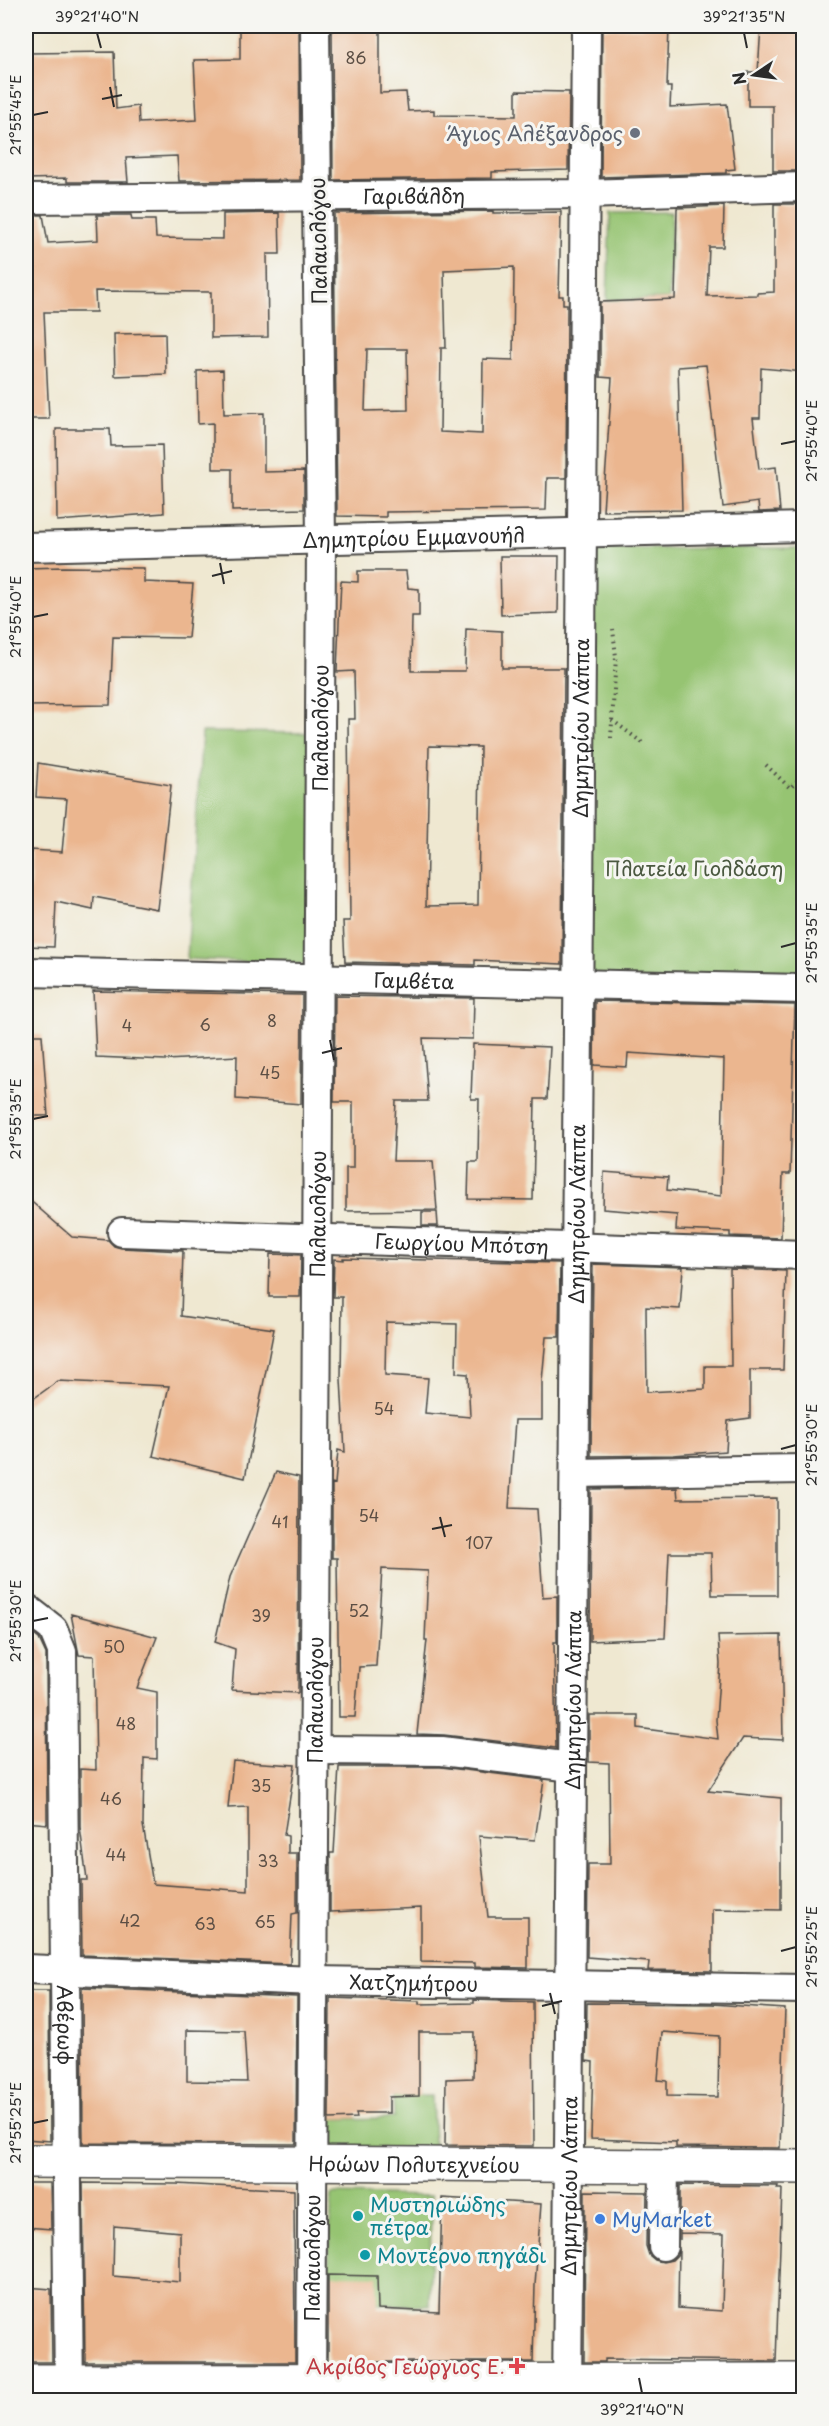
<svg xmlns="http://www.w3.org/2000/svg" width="829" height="2426" font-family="'Playpen Sans',sans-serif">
<rect width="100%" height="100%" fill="#f6f6f2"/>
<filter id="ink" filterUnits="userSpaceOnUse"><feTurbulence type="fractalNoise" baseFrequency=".0167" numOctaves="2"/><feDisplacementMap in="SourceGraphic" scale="12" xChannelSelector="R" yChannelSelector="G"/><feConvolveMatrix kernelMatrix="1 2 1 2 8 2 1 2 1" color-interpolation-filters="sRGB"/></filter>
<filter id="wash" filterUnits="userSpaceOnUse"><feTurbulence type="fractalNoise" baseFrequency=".008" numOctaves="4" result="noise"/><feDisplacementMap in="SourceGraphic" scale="24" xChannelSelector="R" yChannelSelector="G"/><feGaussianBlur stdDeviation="1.35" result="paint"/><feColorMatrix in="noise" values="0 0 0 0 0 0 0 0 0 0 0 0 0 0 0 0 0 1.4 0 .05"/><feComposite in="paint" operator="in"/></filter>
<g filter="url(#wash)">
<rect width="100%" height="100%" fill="#efe8d1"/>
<!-- green -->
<path fill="#96c472" stroke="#60784e" stroke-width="1.5" d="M672,212L669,299L607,300L610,213Z
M803,548V983L582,979L589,549Z
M202,732L315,733V965L187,959Z
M432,2095L434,2147L327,2149L328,2119L394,2118L393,2096Z
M332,2194L431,2196L430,2306L378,2304L328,2275Z"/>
<g id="blocks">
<!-- building -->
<path fill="#ebb68f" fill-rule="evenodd" d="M240,26H299L300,180L179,181L177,156L126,158L128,182H67V178L26,179V53L114,52L116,109L138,106L139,123L197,120L194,60L240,59Z
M332,26H380V93L406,92L408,111L434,110V115L516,116V91L569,92L568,170L492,172V178L333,180Z
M761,26H804V171H773V106H748V72H758Z
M669,27L667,87H671L670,107L727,104L735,169L726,170V173L601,177L602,29Z
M774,204H804V372L761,368L760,418H753L759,469L776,467L780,511L759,512L758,502L723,507L706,365L678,367L682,510L603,511L612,378L600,377V302L675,299L677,208L724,206L723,247H709L707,296L757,295V293L774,292Z
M493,211V213L561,212L559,296H563V304H567L566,478H547L546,510L386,512V517L337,516L334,213ZM514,267L513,360L483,359L482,434L440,432L441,348H446L444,270ZM367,349H407L408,410L365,411Z
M279,213L280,254H267L268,337L211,338V292L95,291L96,312H44L49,419H26V215H43L48,243L98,240L97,215H131L132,220H155L156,238L223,239V214Z
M165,333L166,374L115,376L114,334Z
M223,370L224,414L264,413V472L304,471V509L232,511V469H213V423L198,424L197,371Z
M56,429H110L111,446L162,445L164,513L57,521Z
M500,556H559L558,613L501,615Z
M64,567L144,568V582L193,584L188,638L113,637L110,705L26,706V568Z
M358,571H406L408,588L419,589V616H412L411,671H465L466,629L502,631V668H564L562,964L475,960V965L345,962L343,921H350L348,719H355L354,671L337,672L339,622L341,581L358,582ZM429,746L480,747L478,905L426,906Z
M38,763L171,785L157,909L94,897L93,910L56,902L54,947L26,946V890L30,891L31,850L62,852L67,799L36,797Z
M93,991L302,995L301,1104L236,1099L237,1056L166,1060L96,1057Z
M335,996L474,998L473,1039L423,1038L428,1101H396L393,1161H433L437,1210L346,1211V1168H353V1102H334Z
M595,1001L795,1005L790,1174H783L781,1238L730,1236V1232L676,1230L677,1215L603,1209L604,1172L668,1177L667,1190L721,1196L724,1059L628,1053L627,1067L594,1065Z
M26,1035H42L48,1116H26Z
M473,1044L550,1047L547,1099H535L533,1200L468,1199L469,1162H478L479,1099H471Z
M26,1197L72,1237L108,1240L114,1246L121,1248L183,1251L181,1316L274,1329L245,1478L153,1456L169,1386L58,1381L26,1404Z
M422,1212H437L438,1226H422Z
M270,1254L301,1255L300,1297H269Z
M343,1258L560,1263L559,1337H546L542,1381V1420H515L509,1508L537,1509L543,1597L557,1596V1642H554L556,1748L444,1735L417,1734L427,1640H425L428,1571L382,1569L376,1666L359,1667L355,1717H339L337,1558H332V1483L335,1484L338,1450L345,1452L341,1379L342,1297H333L334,1259L343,1260ZM386,1322L457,1324L456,1373L468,1374L470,1417L425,1413L428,1378L385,1375Z
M593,1264L683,1267L680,1309L646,1307L647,1392L705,1389V1366H731L730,1269L786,1271L783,1370H750V1418L728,1421L726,1451L673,1455L591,1456Z
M276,1472L299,1477L298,1693L232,1690L235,1649L215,1642L230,1577Z
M677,1488L678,1499L777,1498V1595H712L711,1553H669L665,1638L590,1641L591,1489Z
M71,1614L157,1637L137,1688L157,1692V1759L144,1758L143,1825L153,1884L248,1891V1807L228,1808L233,1761L295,1765L284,1835L288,1836V1853H297V1913L292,1914L290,1964L82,1955L81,1880H87L80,1827V1769L96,1770L94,1656L79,1655Z
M26,1629L39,1639L46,1654L47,1824L26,1822Z
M781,1635L783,1740L743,1738L708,1791L781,1798V1910L712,1909V1971L648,1970L649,1962L587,1957L588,1864H610L609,1763L589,1762V1715H638V1728L718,1739L716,1720L720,1664L718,1636Z
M339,1767H441L544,1780L535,1840L479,1836L488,1917H528V1968L475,1967V1963L421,1962V1908L330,1912V1853H334Z
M82,1988L297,1997L296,2144L83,2143ZM187,2030L244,2031L247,2082L187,2081Z
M26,1991H49L50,2141L26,2139Z
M330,1998L419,2001V2004L474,2003V2000L533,2002L534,2146L445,2145L446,2079L473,2078L474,2032H419V2096L389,2097V2113H356L357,2118L329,2119Z
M587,2003L712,2004L785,2009L780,2148L676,2147V2142L591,2139L593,2062L586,2061ZM662,2032L719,2036L718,2097L667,2096V2081L658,2080Z
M26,2183H50L51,2229L26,2227Z
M83,2183L176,2184L294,2190L295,2362H85ZM114,2226L180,2232V2282L113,2276Z
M680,2185L778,2186L777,2189H782L776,2361L605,2359V2362H584L585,2191L647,2192L646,2246L649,2255L655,2260L663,2262L672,2260L677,2255L679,2247L678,2308L722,2311L724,2234L680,2233V2240Z
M442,2198L541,2204L535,2285L533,2362H328V2275L377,2276L378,2309L439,2312Z
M26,2287L51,2289L52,2362H26Z"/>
</g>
</g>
<g filter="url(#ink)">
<use href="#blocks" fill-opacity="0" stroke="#484744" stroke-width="1.5"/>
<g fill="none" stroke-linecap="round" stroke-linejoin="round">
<!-- minor casing -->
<g stroke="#484744" stroke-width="32">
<g id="minor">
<path id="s1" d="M26,199L585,194L804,187"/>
<path id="s2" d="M26,547L804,527"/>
<path id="s3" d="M26,972L804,989"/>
<path id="s4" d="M122,1232L804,1255"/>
<path d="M575,1473L804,1469"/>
<path id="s5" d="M26,1608L53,1629L62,1651L69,2400"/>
<path d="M315,1750L442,1751L572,1767"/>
<path id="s6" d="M26,1969L314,1981L804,1989"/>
<path d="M663,2246L664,2165"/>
<path id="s7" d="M311,2400L321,540L315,26"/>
<path id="s8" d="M567,2400L586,26"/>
</g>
</g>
<!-- major casing -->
<g stroke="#484744" stroke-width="36">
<g id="major">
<path id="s9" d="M26,2161L804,2167"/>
<path d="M26,2381L804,2380"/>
</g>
</g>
<!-- path -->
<path stroke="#484744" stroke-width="4" stroke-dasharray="1.5 4.5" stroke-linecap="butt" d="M612,720L644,744
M611,738L616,657L613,629
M766,765L790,788L804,774"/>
<!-- minor -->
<use href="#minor" stroke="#fff" stroke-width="28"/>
<!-- major -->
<use href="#major" stroke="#fff" stroke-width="33"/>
</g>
</g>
<!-- ticks -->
<path fill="none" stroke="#2b2b2b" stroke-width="2" d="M97,33L101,48M744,33L747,48M110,87L114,107M102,99L122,95M33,115L48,112M781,444L796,441M220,563L224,584M212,576L232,571M33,617L48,614M781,947L796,943M330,1040L334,1060M322,1053L342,1048M33,1119L48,1116M781,1449L796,1445M440,1517L445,1537M432,1529L452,1525M33,1621L48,1618M781,1951L796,1947M550,1993L555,2014M542,2006L562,2001M33,2123L48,2120M639,2378L642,2393"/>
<!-- markers -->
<circle fill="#6b7280" stroke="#f6f6f2" stroke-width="2" cx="635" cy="133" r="6"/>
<g fill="#0f9aa8" stroke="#f6f6f2" stroke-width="2">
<circle cx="358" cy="2216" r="6"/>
<circle cx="365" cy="2255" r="6"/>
</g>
<circle fill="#3f7fe0" stroke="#f6f6f2" stroke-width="2" cx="600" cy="2219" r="6"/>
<path fill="#e0444e" stroke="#f6f6f2" stroke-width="2" d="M514 2357h6v6h6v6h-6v6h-6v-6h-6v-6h6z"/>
<g text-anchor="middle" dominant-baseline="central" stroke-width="6" stroke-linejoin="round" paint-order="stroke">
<!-- number labels -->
<g font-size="16" fill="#5b4e44">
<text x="356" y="57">86</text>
<text x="272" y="1020">8</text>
<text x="205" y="1024">6</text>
<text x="127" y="1025">4</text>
<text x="270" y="1072">45</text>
<text x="384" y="1408">54</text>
<text x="369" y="1515">54</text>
<text x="280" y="1521">41</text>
<text x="479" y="1542">107</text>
<text x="359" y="1610">52</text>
<text x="261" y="1615">39</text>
<text x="114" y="1646">50</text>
<text x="126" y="1723">48</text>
<text x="261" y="1785">35</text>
<text x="111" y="1798">46</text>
<text x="116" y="1854">44</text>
<text x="268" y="1860">33</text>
<text x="130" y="1920">42</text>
<text x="265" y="1921">65</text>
<text x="205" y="1923">63</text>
</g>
<!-- worship labels -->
<g font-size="20" fill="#5b616d" stroke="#f6f6f2" text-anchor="end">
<text x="623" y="133">Άγιος Αλέξανδρος</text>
</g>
<!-- street labels -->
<g font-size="20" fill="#2b2b2b" stroke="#f6f6f2">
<text stroke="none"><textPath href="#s1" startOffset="388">Γαριβάλδη</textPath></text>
<text transform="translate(318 241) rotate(-91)">Παλαιολόγου</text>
<text stroke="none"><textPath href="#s2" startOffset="388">Δημητρίου Εμμανουήλ</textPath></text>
<text stroke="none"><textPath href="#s7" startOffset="1672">Παλαιολόγου</textPath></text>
<text stroke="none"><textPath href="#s8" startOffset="1672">Δημητρίου Λάππα</textPath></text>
<text stroke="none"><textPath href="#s3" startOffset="388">Γαμβέτα</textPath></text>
<text stroke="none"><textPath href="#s7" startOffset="1186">Παλαιολόγου</textPath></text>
<text stroke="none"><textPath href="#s8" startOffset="1186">Δημητρίου Λάππα</textPath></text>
<text stroke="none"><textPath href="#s4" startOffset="340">Γεωργίου Μπότση</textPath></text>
<text stroke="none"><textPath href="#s7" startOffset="700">Παλαιολόγου</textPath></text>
<text stroke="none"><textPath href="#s8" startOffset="700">Δημητρίου Λάππα</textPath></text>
<text stroke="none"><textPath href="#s6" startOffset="388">Χατζημήτρου</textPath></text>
<text stroke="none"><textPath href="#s5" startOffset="432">Αβέρωφ</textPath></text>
<text stroke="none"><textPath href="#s9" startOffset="388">Ηρώων Πολυτεχνείου</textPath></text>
<text stroke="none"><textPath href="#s8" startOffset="214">Δημητρίου Λάππα</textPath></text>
<text stroke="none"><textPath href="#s7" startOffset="142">Παλαιολόγου</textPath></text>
</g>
<!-- park labels -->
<g font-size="20" fill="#4b5940" stroke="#f6f6f2">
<text x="694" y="868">Πλατεία Γιολδάση</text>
</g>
<!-- culture labels -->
<g font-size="20" fill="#0d838f" stroke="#f6f6f2" text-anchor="start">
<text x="370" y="2204">Μυστηριώδης<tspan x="370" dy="23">πέτρα</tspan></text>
<text x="377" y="2255">Μοντέρνο πηγάδι</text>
</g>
<!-- shop labels -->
<g font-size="20" fill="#366cbe" stroke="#f6f6f2" text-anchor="start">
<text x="612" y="2219">MyMarket</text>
</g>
<!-- health labels -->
<g font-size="20" fill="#be3a42" stroke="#f6f6f2" text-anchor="end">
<text x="505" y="2366">Ακρίβος Γεώργιος Ε.</text>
</g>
</g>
<!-- margin -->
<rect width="829" height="2426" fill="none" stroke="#f6f6f2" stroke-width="66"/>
<!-- north arrow -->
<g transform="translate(754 75) rotate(257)" stroke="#f6f6f2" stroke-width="4.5" paint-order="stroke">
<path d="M0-4.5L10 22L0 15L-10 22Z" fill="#2b2b2b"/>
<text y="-9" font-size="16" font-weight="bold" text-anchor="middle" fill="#2b2b2b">N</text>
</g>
<rect x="33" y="33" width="763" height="2360" fill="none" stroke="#2b2b2b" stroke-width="2"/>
<g font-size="15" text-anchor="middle" fill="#2b2b2b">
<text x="97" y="22">39°21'40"N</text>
<text x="744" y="22">39°21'35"N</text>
<text transform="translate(16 115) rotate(-90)" y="5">21°55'45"E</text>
<text transform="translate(812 441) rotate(-90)" y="5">21°55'40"E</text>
<text transform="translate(16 617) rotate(-90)" y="5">21°55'40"E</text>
<text transform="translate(812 943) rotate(-90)" y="5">21°55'35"E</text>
<text transform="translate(16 1119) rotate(-90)" y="5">21°55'35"E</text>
<text transform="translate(812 1445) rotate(-90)" y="5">21°55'30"E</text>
<text transform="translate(16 1621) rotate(-90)" y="5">21°55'30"E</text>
<text transform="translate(812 1947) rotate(-90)" y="5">21°55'25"E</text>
<text transform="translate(16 2123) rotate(-90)" y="5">21°55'25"E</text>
<text x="642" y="2415">39°21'40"N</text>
</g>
</svg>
